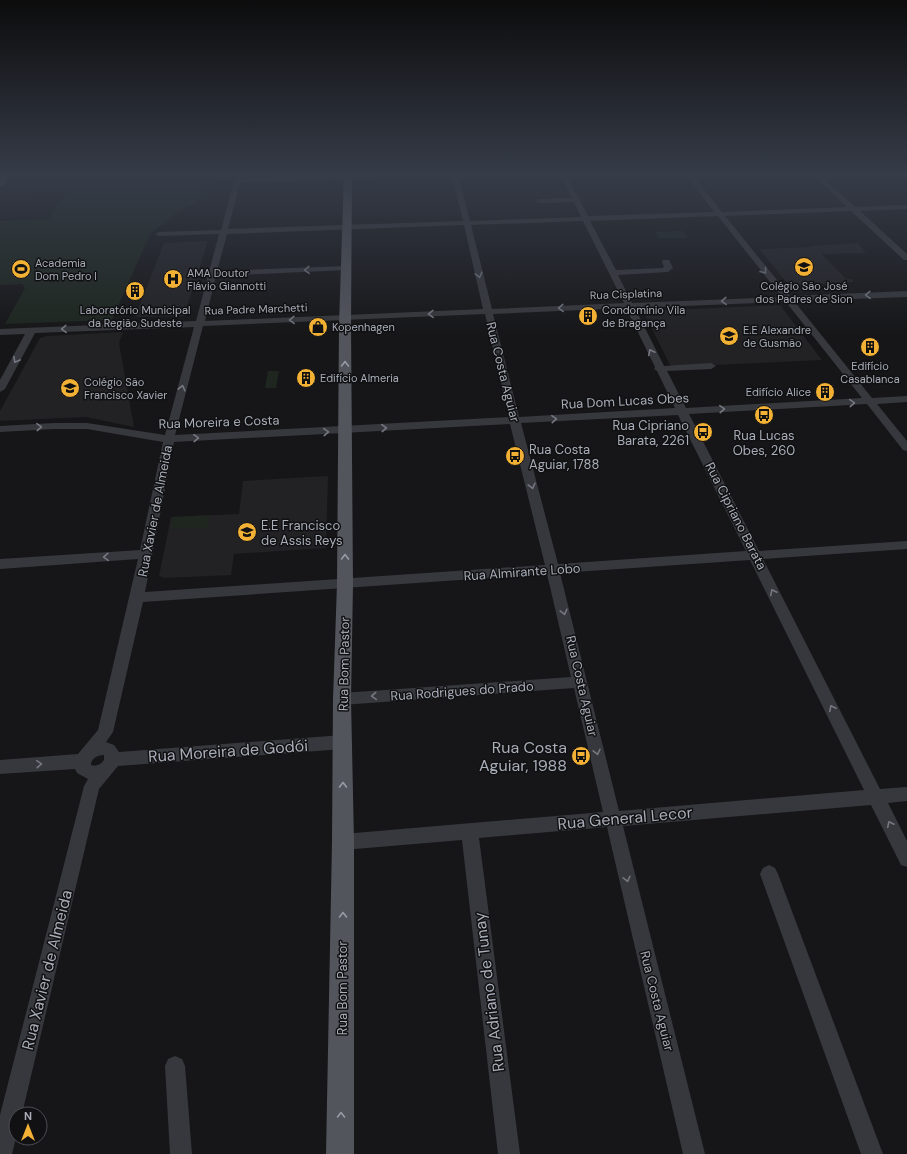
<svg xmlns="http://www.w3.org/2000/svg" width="907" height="1154" font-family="'DM Sans',sans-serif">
<rect width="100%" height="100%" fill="#161618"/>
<!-- built -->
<path fill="#222225" d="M208,241L184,316L135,317L164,243Z
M858,243L866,253L822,254L846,279H852L854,282L789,285L759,249L811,247L810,246Z
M780,305L822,360L671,367L643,311Z
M123,332L119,343L134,427L86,417L0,421V411L40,338L47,336Z
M328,476L326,548L234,554L231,575L165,578L159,576L171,517L239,514L243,481Z"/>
<!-- green -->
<path fill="#1e261f" d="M16,174H235L233,180H216L208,183L202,196L192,205L179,211L150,234L112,320L5,324L25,288L22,284L0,285V221L48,219L66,193L64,192L0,194V192Z
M683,231L688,238H659L655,232Z
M268,371H279L276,388H265Z
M210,515L207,528L170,529L174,517Z"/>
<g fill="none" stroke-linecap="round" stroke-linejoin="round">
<!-- minor -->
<path fill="#37383d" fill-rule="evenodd" d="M236,174H242L241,179L346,174H401L398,176L240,183L228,229L463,221L452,174H458L470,221L581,217L574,202L539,203L535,201L539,199L572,198L560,174H566L588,216L714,212L685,174H692L722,212L847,207L812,174H819L855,207L907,205V209L860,211L907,254V260H904L851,211L725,216L790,296L907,291V297L794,301L872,398L907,396V402L877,404L907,441V451L903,450L867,404L689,414L759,551L907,541V549L763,559L880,789L907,787V801L888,803L907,841V867L901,865L871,805L623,826L705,1154H683L607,827L479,838L520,1154H498L462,840L343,850L337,848L334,842L337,836L343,834L603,812L574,688L342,705L337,703L335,699L337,695L342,693L571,677L547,574L143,602L113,732L106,742L114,745L119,752L343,735L349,737L351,742L349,747L343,749L118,766L99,789L22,1114H16V1138L12,1154H0V1115L84,786L88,779L77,773L75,769L0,774V760L78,754L98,730L138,559L0,569V559L140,550L163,442L87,429H54L0,432V426L54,423H87L165,435L194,327L35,333L5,389L0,392V380L25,334L0,335V329L196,321L219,234L159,236L155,234L159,232L221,230ZM718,216L782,297L632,303L618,275L668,272L673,268L669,260H663L662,262L664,267L663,268L616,270L590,221ZM583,221L624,303L492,309L471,225ZM464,225L483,309L205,321L216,276L346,270L350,268L346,266L217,271L227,234ZM786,302L862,398L686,408L667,371L711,369L716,366L711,363L664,366L635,308ZM626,308L655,367L654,369L657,371L675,408L519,417L493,314ZM485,314L509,417L175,435L203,326ZM678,415L746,551L558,564L521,423ZM510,424L545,565L145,592L174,442ZM750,560L864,790L619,811L560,573ZM104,755V760C101,764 97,767 91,765C91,758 98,755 104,755Z
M769,865L775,868L778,874L883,1154H861L760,874L763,868Z
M175,1056L182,1059L185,1066L192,1154H170L165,1066L168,1059Z"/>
<!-- major -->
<path fill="#53555c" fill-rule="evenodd" d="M2,174L11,175L3,186L0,187V178Z
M344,174H352L351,325L353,584L351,699L354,842V1154H326L332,842L333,699L337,584L339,325Z"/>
</g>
<!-- one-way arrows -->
<defs><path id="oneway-chevron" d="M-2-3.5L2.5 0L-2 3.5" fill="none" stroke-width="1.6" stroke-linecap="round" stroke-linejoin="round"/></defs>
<g stroke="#757881">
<use href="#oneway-chevron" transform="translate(307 270) rotate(178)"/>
<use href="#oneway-chevron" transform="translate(764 271) rotate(52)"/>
<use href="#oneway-chevron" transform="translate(479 275) rotate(76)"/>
<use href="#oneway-chevron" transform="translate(868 295) rotate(178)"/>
<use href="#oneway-chevron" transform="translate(724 301) rotate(178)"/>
<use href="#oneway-chevron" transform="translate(561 308) rotate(178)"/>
<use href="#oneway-chevron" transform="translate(431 314) rotate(178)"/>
<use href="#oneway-chevron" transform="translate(292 320) rotate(178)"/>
<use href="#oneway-chevron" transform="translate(64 329) rotate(178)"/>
<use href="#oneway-chevron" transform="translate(651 352) rotate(-117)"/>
<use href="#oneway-chevron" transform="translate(16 360) rotate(119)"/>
<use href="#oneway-chevron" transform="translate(182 388) rotate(-76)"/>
<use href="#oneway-chevron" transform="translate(852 403) rotate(-3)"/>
<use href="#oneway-chevron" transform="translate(722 409) rotate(-3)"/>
<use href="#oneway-chevron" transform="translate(554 419) rotate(-3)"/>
<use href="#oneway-chevron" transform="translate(39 427) rotate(-3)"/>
<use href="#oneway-chevron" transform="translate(384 428) rotate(-3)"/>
<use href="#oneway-chevron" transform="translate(326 432) rotate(-3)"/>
<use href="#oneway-chevron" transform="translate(196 438) rotate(-3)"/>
<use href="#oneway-chevron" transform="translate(532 486) rotate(76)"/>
<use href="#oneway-chevron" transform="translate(106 557) rotate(176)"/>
<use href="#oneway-chevron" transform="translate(773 592) rotate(-117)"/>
<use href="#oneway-chevron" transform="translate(564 612) rotate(76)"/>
<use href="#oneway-chevron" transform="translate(374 696) rotate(176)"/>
<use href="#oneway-chevron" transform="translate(832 708) rotate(-117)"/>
<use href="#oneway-chevron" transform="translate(597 752) rotate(77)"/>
<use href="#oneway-chevron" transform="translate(39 764) rotate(-4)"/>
<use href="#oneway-chevron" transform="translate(890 824) rotate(-116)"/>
<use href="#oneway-chevron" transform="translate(627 879) rotate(76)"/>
</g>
<g stroke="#979ba6">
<use href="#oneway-chevron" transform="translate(345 364) rotate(-90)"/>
<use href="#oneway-chevron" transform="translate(345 557) rotate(-90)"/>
<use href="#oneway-chevron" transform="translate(343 785) rotate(-90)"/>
<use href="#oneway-chevron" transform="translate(343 915) rotate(-90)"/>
<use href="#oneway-chevron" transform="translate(341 1115) rotate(-90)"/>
</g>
<!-- sky -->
<linearGradient id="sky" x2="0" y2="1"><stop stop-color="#0c0c0d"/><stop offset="0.52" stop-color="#363c48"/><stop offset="1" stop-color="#363c48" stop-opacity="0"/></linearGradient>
<rect width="907" height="336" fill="url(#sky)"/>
<!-- icons -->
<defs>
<g id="school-disc" transform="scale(1)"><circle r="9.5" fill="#f2b134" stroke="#111113"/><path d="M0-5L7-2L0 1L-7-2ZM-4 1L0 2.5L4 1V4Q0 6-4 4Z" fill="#111"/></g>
<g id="stadium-disc" transform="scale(1)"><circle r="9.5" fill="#f2b134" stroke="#111113"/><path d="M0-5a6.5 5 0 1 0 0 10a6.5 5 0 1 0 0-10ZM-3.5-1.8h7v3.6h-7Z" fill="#111"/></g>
<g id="hospital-disc" transform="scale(1)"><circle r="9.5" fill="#f2b134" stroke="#111113"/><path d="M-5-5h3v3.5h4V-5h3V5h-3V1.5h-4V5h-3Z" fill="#111"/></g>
<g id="building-disc" transform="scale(1)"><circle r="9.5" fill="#f2b134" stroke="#111113"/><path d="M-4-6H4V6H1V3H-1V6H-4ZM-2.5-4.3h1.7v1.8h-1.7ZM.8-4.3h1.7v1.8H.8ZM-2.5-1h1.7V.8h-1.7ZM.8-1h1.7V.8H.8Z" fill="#111"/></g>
<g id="shop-disc" transform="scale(1)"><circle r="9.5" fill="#f2b134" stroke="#111113"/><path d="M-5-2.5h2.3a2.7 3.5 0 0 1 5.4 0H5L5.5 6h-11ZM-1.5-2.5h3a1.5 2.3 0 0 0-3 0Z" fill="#111"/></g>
<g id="bus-disc" transform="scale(1)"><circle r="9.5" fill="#f2b134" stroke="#111113"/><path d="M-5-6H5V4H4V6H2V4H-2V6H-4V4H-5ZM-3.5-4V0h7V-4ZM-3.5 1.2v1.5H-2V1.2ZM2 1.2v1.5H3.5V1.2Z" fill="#111"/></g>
</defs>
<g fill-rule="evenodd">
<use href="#school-disc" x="804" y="267"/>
<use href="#stadium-disc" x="21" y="269"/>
<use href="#hospital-disc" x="173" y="279"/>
<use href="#building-disc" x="135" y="291"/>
<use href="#building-disc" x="588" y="316"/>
<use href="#shop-disc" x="318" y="327"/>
<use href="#school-disc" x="729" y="336"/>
<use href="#building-disc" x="870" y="347"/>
<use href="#building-disc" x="306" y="378"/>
<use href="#school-disc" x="70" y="388"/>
<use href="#building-disc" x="825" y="392"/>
<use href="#bus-disc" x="764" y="415"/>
<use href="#bus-disc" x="703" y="432"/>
<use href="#bus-disc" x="515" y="456"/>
<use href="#school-disc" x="247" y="532"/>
<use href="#bus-disc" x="581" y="756"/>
</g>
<g text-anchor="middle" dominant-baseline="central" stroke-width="3" stroke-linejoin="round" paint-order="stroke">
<!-- far-poi labels -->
<g font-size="11" fill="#a8adb8" stroke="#111113" text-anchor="start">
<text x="35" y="263">Academia<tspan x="35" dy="13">Dom Pedro I</tspan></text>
<text x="187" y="273">AMA Doutor<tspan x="187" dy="13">Flávio Giannotti</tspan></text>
<text x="804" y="286" text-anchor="middle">Colégio São José<tspan x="804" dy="13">dos Padres de Sion</tspan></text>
<text x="135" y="310" text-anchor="middle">Laboratório Municipal<tspan x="135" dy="13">da Região Sudeste</tspan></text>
<text x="602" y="310">Condomínio Vila<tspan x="602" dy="13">de Bragança</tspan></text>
<text x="332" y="327">Kopenhagen</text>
<text x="743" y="330">E.E Alexandre<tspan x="743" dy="13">de Gusmão</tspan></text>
<text x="870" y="366" text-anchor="middle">Edifício<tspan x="870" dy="13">Casablanca</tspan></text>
<text x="320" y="378">Edifício Almeria</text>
<text x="84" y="382">Colégio São<tspan x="84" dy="13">Francisco Xavier</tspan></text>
<text x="811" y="392" text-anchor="end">Edifício Alice</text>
</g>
<!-- far-street labels -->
<g font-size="11" fill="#a8adb8" stroke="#111113">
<text transform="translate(626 294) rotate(-2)">Rua Cisplatina</text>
<text transform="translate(256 309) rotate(-2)">Rua Padre Marchetti</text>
</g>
<!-- street labels -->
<g font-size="13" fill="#a8adb8" stroke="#111113">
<text transform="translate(503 372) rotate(76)">Rua Costa Aguiar</text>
<text transform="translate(625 401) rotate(-3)">Rua Dom Lucas Obes</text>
<text transform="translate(219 422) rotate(-2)">Rua Moreira e Costa</text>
<text transform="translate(155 511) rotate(-79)">Rua Xavier de Almeida</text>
<text transform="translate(736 516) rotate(63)">Rua Cipriano Barata</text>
<text transform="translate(522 572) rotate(-4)">Rua Almirante Lobo</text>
<text transform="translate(344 664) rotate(-89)">Rua Bom Pastor</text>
<text transform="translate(582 686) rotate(77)">Rua Costa Aguiar</text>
<text transform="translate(462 691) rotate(-4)">Rua Rodrigues do Prado</text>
<text transform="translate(342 988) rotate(-90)">Rua Bom Pastor</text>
<text transform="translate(657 1001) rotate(76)">Rua Costa Aguiar</text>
</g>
<!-- poi labels -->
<g font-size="13" fill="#a8adb8" stroke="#111113" text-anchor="start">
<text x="689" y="425" text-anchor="end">Rua Cipriano<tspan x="689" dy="15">Barata, 2261</tspan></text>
<text x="764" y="435" text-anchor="middle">Rua Lucas<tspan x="764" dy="15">Obes, 260</tspan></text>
<text x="529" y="449">Rua Costa<tspan x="529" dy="15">Aguiar, 1788</tspan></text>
<text x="261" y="525">E.E Francisco<tspan x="261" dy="15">de Assis Reys</tspan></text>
</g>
<!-- near-poi labels -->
<g font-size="16" fill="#a8adb8" stroke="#111113" text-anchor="end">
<text x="567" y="747">Rua Costa<tspan x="567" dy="18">Aguiar, 1988</tspan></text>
</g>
<!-- near-street labels -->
<g font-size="16" fill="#a8adb8" stroke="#111113">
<text transform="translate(228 751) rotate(-4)">Rua Moreira de Godói</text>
<text transform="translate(625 818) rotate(-5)">Rua General Lecor</text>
<text transform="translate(47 970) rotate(-76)">Rua Xavier de Almeida</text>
<text transform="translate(489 992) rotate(-97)">Rua Adriano de Tunay</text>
</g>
</g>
<!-- north arrow -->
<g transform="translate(28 1126)"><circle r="19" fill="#111113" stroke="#4d4f55"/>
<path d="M0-3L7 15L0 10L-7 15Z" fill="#f2b134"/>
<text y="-6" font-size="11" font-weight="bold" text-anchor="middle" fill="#a8adb8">N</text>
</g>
</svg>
